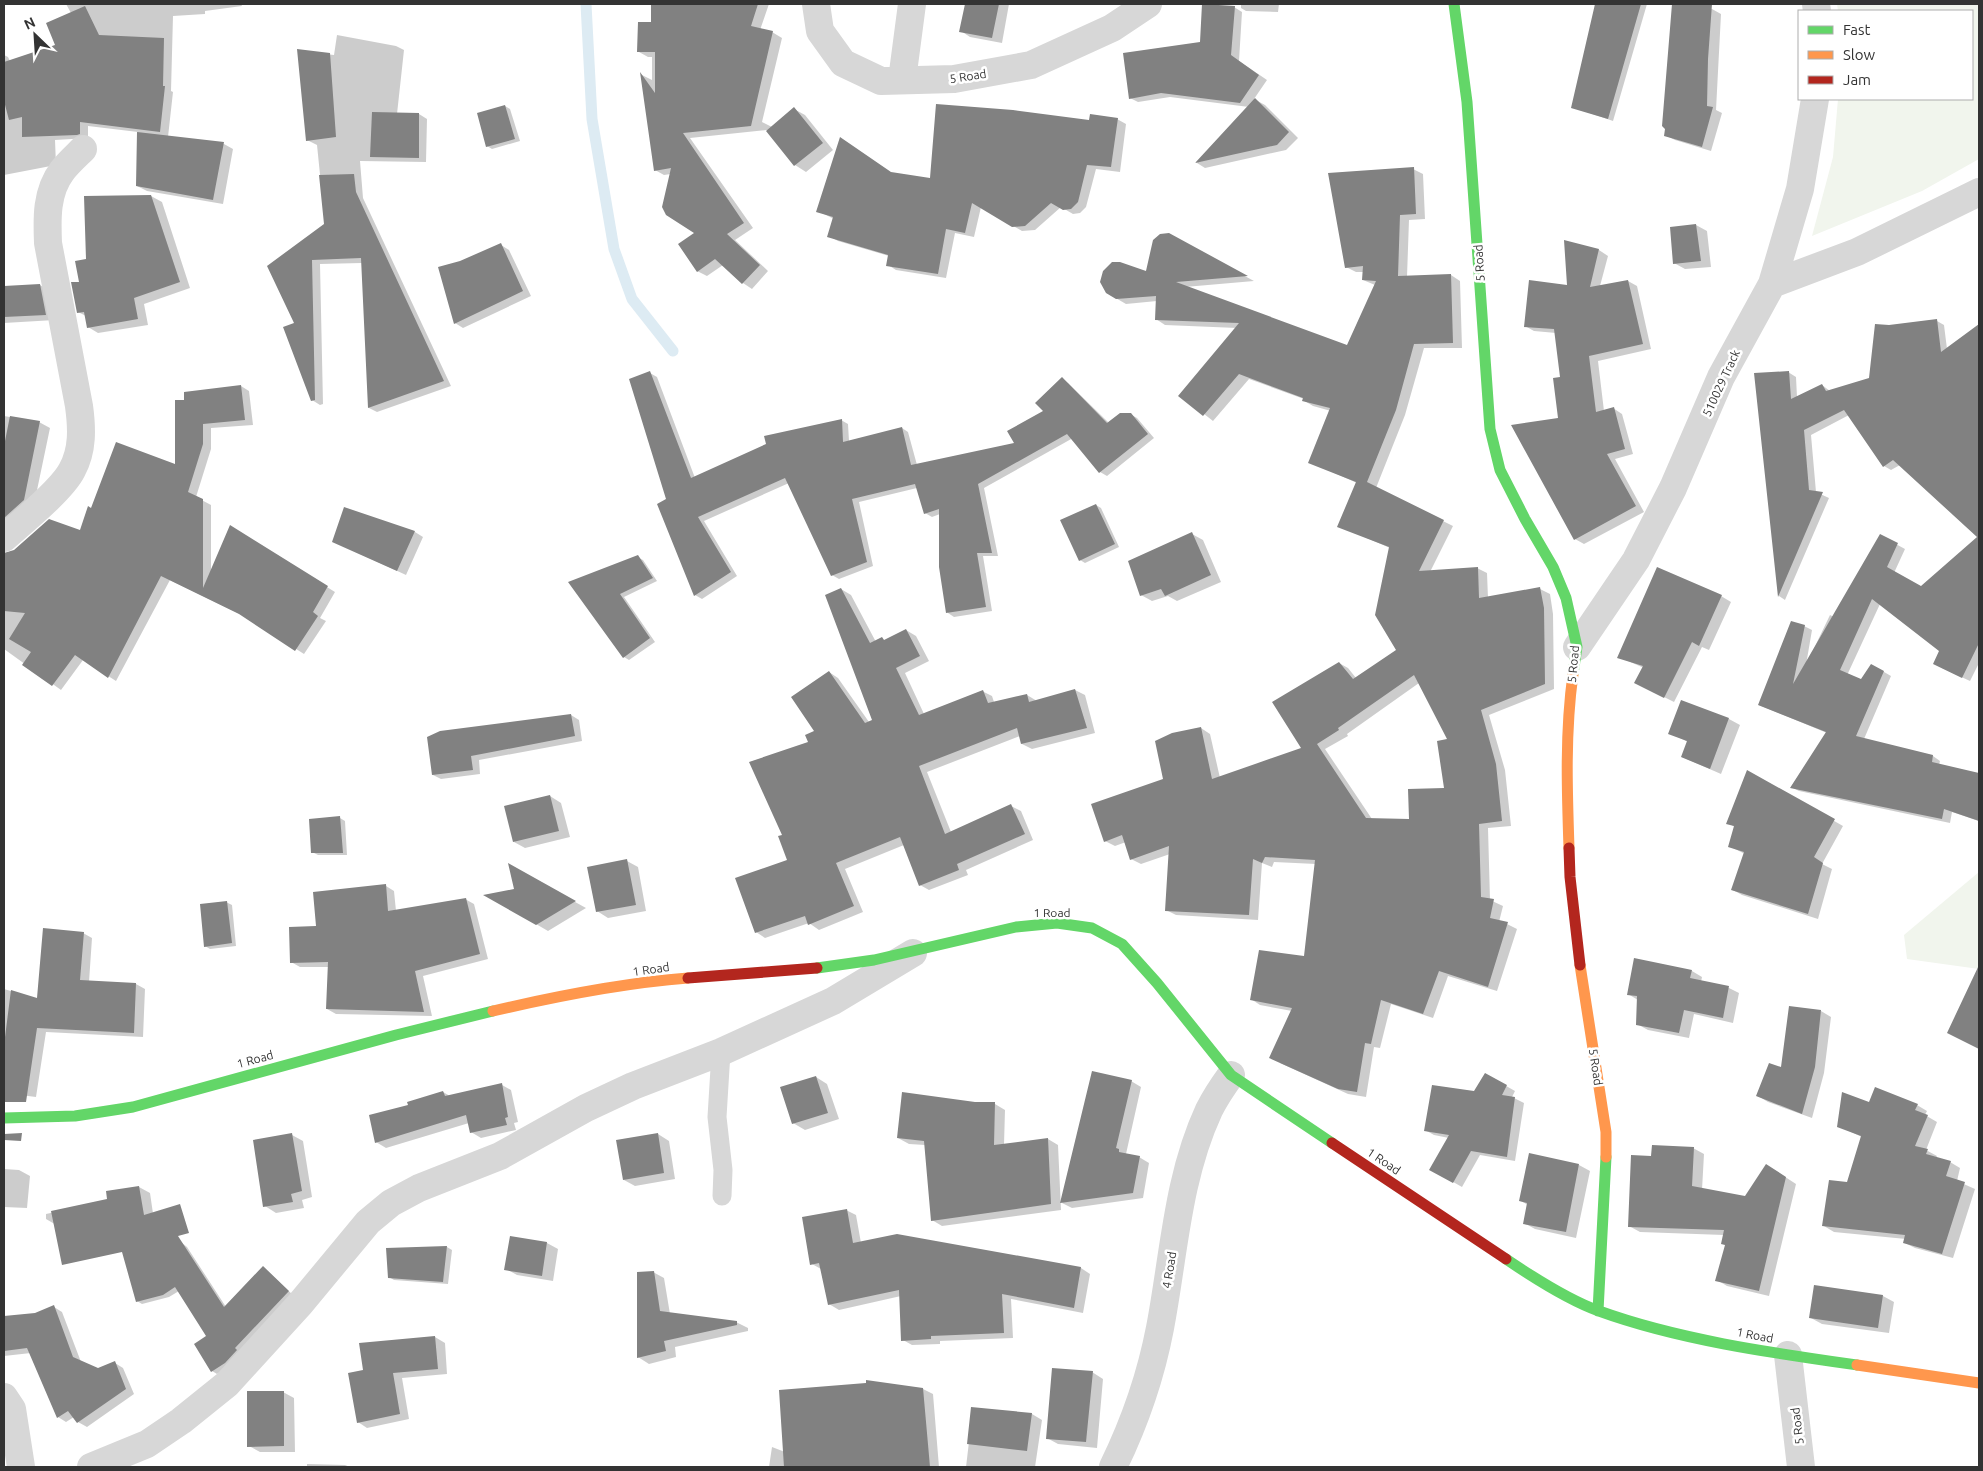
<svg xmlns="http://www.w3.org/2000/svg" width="1983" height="1471" font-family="Ubuntu,sans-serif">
<rect width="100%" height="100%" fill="#fff"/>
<!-- green -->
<path fill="#f1f5ed" d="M1837,4H1979V159L1922,191L1812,236L1833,157L1838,99H1972V11H1838Z
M1979,872V969L1907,959L1904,935Z"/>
<!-- shadow -->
<path fill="#0003" fill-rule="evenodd" d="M66,4H241L242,6L205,11V14L173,16L171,91L173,92L168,137L224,144L233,149L223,204L147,191L137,186L138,132L88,126V138L55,140L56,165L4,175V55L8,57L10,61L57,45L71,13Z
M652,4H693L674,100L697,106L729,4H769L760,30L772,32L782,38L762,122L772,127L794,109L805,115L833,150L806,172L795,165L767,130L690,138L753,228L735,240L768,271L752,289L743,283L723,265L707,276L697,271V232L671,174L664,175L655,170L642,75L652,80V57H648L639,52L652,23Z
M966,4H1009L1002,43L970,37L961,31Z
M1241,4H1279L1278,12L1246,11L1241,8Z
M1596,4H1647L1613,121L1572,107Z
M1673,4H1688L1712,9L1721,14L1716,110L1722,113L1711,151L1675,140L1665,135L1667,129L1664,125Z
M1234,7L1242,12L1239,61L1267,80L1254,99L1265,105L1298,138L1286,150L1205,168L1197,163L1249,107L1170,97L1138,102L1130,98L1201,43Z
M337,35L396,46L404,50L397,114H419L427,119L426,162L360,161L363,198L451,386L377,412L369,408L362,263L320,264L323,404L320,405L312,400L295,323L269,266L325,224L317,145L307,140L299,51L334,55Z
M505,106L510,109L520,141L492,149L487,146Z
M1117,119L1126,124L1120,172L1096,169L1086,207L1080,213L1073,214L1061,207L1035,230L1022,231L981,207L974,237L955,233L946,278L896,270L888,265L889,256L838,241L829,236L834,219L818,211L892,174L931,180L1090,121Z
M1413,169L1423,174L1425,219L1409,220L1407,277L1451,275L1460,281L1462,348H1424L1405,415L1376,488L1453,526L1430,572L1477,568L1487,573L1488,598L1540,589L1550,594L1553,614L1554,689L1489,715L1505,770L1511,826L1488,828L1490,900L1503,906L1499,922L1507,924L1517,929L1497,991L1448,976L1433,1018L1391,1004L1380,1048L1374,1047L1366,1097L1348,1094L1280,1063L1292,1011L1260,1005L1251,999L1305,957L1316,864L1274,862L1272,867L1262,863L1258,920L1176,915L1166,910L1170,854L1141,864L1131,859L1126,842L1115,846L1105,841L1164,780L1201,728L1210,734L1220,778L1303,749L1339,663L1348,668L1356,678L1398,650L1390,548L1339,526L1357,483L1310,462L1331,411L1313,406L1303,400L1304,399L1249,379L1213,421L1180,395L1237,328L1165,325L1156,319L1157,301L1126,304L1107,293L1147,273L1169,235L1254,281L1185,287L1347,346L1375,285L1363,280L1364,272H1356L1346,267ZM1419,683L1449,740L1446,789L1410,820L1372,819L1325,749L1348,736L1347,734Z
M151,196L162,202L190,288L144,304L148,325L98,333L88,327L86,316L78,312L80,283L87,260Z
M1696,225L1707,231L1711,267L1685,269L1674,263Z
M1566,242L1599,250L1608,256L1600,286L1628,281L1637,286L1651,349L1598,361L1604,411L1613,408L1622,414L1633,454L1615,459L1644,512L1584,544L1575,539L1559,419L1561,378L1556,333L1534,331L1525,326L1568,286Z
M501,245L509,250L531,296L463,328L455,323L461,262Z
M40,285L49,291L55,320L4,323V287Z
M1937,321L1944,325L1947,349L1977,337L1979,341V663L1970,681L1942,668L1940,651L1880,604L1843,684L1844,708L1872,665L1891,676L1864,739L1933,756L1940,761L1939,765L1979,774V821L1952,812L1950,823L1799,791L1791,787L1827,733L1759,705L1804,626L1812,630L1806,665L1830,615L1834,617L1881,536L1905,549L1894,573L1921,588L1979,537L1900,465L1891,470L1884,466L1849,415L1811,435L1816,492L1829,498L1785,600L1779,596L1756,375L1788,372L1796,377L1797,397L1822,385L1830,391L1870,379L1889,327Z
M650,373L657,377L695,478L841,420L848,424L849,441L902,428L908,432L917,465L1016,444L1045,411L1062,379L1068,383L1109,423L1130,414L1137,418L1154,438L1107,476L1100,472L1073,438L984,488L998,556H983L992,611L954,617L948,613L940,514L932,517L925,513L917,488L859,502L873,566L839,579L832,575L789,483L704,521L737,576L702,599L695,595L658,505L667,499Z
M241,386L249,391L253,425L211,428V449L196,497L211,505V572L238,532L335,592L320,618L326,621L304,654L244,616L170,580L116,681L83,660L61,690L4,649V594L14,600L81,531L92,509L176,466L185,401Z
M4,416L39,422L50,428L36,495L4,529Z
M1096,505L1101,508L1119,547L1085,563L1080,560Z
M415,532L423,537L406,575L343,546Z
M1192,534L1203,540L1221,582L1177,601L1168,596L1152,601L1141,595Z
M637,557L643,560L657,581L624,597L655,642L629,660L624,657L570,582Z
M841,589L851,595L876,642L882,639L886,641L906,630L916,636L929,661L905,673L924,714L982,691L992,696L994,702L1027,695L1037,701L1075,690L1085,695L1095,733L1032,749L1022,744L1020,736L927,772L951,832L1011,806L1021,811L1033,840L966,870L968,875L929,890L920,885L904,845L845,869L863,912L819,930L809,923L765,938L756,932L789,860L784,835L810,743L815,732L829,672L838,678L869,722L873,721Z
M1721,596L1731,602L1709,650L1702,647L1674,702L1646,688L1644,668L1619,657Z
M571,715L579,720L582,741L479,760L480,774L441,779L433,775L428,738Z
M1729,719L1740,725L1721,774L1682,757L1688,742L1670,733Z
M1748,772L1843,826L1822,864L1832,869L1818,919L1742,895L1733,890L1745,854L1729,846L1735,827L1728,823Z
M550,796L561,803L570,837L525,848L514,842Z
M340,818L345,821L347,855H318L312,852Z
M627,861L638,867L646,911L608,918L597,911Z
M510,866L586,908L548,931L486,895L515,890Z
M386,886L394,891L396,911L465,899L474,904L488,959L423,976L432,1016L336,1014L327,1009L329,967H300L291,962L317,928Z
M226,902L232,905L236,946L210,949L205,946Z
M83,933L92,938L89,982L136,984L145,989L143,1037L46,1032L36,1097L4,1093V989L38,999Z
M1692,971L1702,977L1701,982L1729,988L1739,993L1733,1023L1694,1014L1689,1038L1648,1030L1637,1024L1638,1000L1628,994Z
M1821,1011L1831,1017L1824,1073L1812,1118L1768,1102L1758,1096L1782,1069Z
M1485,1074L1515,1091L1512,1097L1524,1103L1515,1161L1480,1155L1462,1187L1439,1174L1449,1138L1434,1135L1425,1130L1475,1092Z
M816,1077L827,1084L839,1119L805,1130L793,1123Z
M1131,1081L1141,1087L1126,1154L1139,1157L1149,1163L1143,1198L1072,1208L1062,1203Z
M502,1085L511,1090L518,1122L514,1123L516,1130L481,1138L471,1132L469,1123L386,1148L376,1142L410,1106L443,1092L450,1096Z
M975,1103L995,1104L1005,1110L1004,1145L1048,1139L1058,1145L1061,1210L942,1226L932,1220L925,1145L909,1144L898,1138Z
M1869,1104L1917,1105L1927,1111L1925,1115L1937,1122L1926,1150L1937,1156L1936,1158L1950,1162L1960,1168L1957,1181L1975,1189L1953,1258L1915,1248L1905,1243L1906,1239L1834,1232L1824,1226L1848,1183L1862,1137L1838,1126Z
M658,1134L669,1141L675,1179L635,1186L624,1180Z
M292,1135L303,1141L312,1197L302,1200L304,1208L276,1213L265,1206Z
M1693,1148L1704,1154L1702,1190L1745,1197L1776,1171L1796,1184L1769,1296L1727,1286L1717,1280L1726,1245L1724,1235L1640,1232L1629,1226Z
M1579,1165L1590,1171L1576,1238L1535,1229L1524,1223L1528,1205L1521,1201Z
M4,1169L19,1170L30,1176L27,1208L4,1207Z
M139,1187L150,1193L156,1234L58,1226L46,1219V1214L109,1200Z
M846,1210L856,1215L861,1243L897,1236L1081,1268L1090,1274L1083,1313L1011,1299L1013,1338L940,1341V1344L912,1345L903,1340L901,1296L839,1310L829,1304L821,1269L812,1264Z
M511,1237L547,1243L558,1249L553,1281L517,1275L506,1269Z
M182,1243L187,1247L226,1307L264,1268L293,1295L230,1366L217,1374L212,1371L208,1336L179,1291L169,1297L142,1304L137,1301Z
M447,1247L452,1250L448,1284L394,1280L389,1277Z
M653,1272L664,1278L670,1314L736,1322L748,1328V1331L675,1347L676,1357L649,1364L638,1357Z
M1815,1286L1883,1296L1894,1302L1889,1333L1822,1324L1811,1318Z
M54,1307L62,1312L81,1362L98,1370L115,1363L123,1368L134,1394L87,1427L78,1422L74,1417L66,1422L58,1417L31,1353L4,1356V1321L35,1314Z
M435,1337L445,1343L447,1374L402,1378L409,1419L367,1428L358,1422L364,1371Z
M1092,1372L1103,1379L1097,1448L1058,1444L1047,1438Z
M923,1389L933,1394L939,1467H769L772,1447L785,1452Z
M283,1392L294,1398L295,1452H260L249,1446Z
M973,1408L1032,1414L1042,1420L1035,1467H966Z
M307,1464L345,1465L350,1467H307Z"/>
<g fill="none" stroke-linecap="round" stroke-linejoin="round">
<!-- stream -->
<path stroke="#ddebf3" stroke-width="11" d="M586,4L592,119L614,249L632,299L673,351"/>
</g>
<!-- building -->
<path fill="#818181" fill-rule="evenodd" d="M651,4H758L751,26L773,31L751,126L683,133L744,223L727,234L760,265L742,284L715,259L697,272L678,244L694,233L666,215L662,207L671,168L654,171L640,72L655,93V52H637L638,22H651Z
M965,4H999L992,38L959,32Z
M1202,4L1235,6L1231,55L1259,75L1240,103L1161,93L1129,99L1123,53L1200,42Z
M1595,4H1641L1608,119L1571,108Z
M1672,4H1712L1708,59L1707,106L1713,107L1702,147L1664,136L1665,129L1662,126Z
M85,6L99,35L164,38L163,86H165L160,132L80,122V134L77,135L22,137V117L9,120L4,101V62L55,45L46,23Z
M297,49L330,53L336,137L306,141Z
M1255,98L1289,132L1277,145L1195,163Z
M936,104L1013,110L1089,120L1090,114L1118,118L1111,167L1087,165L1078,202L1071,209L1063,210L1051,203L1025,226L1012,227L972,203L965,233L946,229L938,274L886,266L888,255L827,237L833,217L816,212L840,137L891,172L930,178Z
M505,105L515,139L486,147L477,113Z
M794,107L823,143L794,166L766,131Z
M372,112L419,113V158L370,157Z
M137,132L224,142L213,200L136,186Z
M1414,167L1416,214L1400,215L1398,276L1451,274L1453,343L1414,344L1396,410L1367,482L1444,520L1419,571L1478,567L1479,598L1540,587L1544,608L1545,684L1481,710L1496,764L1502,821L1479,824L1481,897L1494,899L1490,918L1508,922L1488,987L1439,971L1423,1014L1381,1000L1371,1044L1365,1043L1357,1092L1338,1089L1269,1058L1292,1008L1250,1000L1259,950L1304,956L1315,860L1265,857L1262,863L1253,859L1249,915L1165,911L1169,846L1130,860L1122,835L1104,842L1091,804L1163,779L1155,741L1172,733L1201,727L1212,779L1301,748L1272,702L1339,662L1353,679L1396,650L1375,615L1389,547L1337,527L1356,482L1308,463L1330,408L1302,401L1303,398L1239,374L1203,416L1178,396L1239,323L1155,320L1156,296L1116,299L1106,293L1100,282L1103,271L1112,262H1120L1146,271L1153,240L1160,234L1169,233L1248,276L1176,282L1347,345L1376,281L1362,280L1363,266L1345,268L1328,173ZM1414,675L1447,739L1437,741L1444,788L1408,789L1409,819L1366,818L1317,744L1339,730L1338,728Z
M354,174L356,192L444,381L368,408L361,258L312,260L315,400L311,401L283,327L294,323L267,266L324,224L319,175Z
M151,195L180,282L134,298L138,319L87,328L84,312L77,313L71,282H79L75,261L86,259L84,196Z
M1696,224L1701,261L1673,264L1670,227Z
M1564,240L1599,249L1590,287L1628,280L1643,344L1589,356L1596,412L1614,407L1625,449L1607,454L1636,506L1574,540L1511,425L1558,418L1553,378L1560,377L1554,329L1524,327L1529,280L1567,285Z
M501,243L523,291L454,324L438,267L460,261Z
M40,284L46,315L4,317V286Z
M1937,319L1941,352L1979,324V643L1962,678L1933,664L1939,651L1872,599L1840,670L1861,679L1871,664L1884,671L1856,736L1933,755L1932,762L1979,773V821L1944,809L1942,819L1790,788L1826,732L1758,705L1791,621L1805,625L1793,684L1880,534L1898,543L1887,567L1921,586L1977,537L1893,460L1883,467L1844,410L1804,430L1809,490L1823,492L1778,597L1754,373L1789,371L1791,399L1822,384L1826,391L1869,378L1875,324L1889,325Z
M650,371L691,478L766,444L764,436L842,419L843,442L902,427L911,465L1014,443L1007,431L1043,411L1035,403L1062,377L1107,423L1120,413H1131L1148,434L1099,473L1067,434L978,484L992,553H977L986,607L946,613L939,567V509L924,514L915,484L852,499L867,562L831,576L785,478L698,517L731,572L694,596L657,504L666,499L629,379Z
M241,385L245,420L203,424V444L188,492L203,499V588L230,525L328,586L313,612L318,616L295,651L239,614L161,576L108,678L75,655L52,686L22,665L31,652L9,639L25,613L4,611V553L14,550L49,519L80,530L88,506L91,508L116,442L175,464V400H184V392Z
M10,416L40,421L24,500L4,518V446Z
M1096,504L1115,544L1079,561L1060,520Z
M344,507L415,531L397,571L332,542Z
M1192,532L1211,575L1165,596L1161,589L1140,596L1128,561Z
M638,555L653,578L620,594L650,638L623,658L568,582Z
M1657,567L1722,595L1699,646L1692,642L1664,698L1634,683L1643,666L1617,658Z
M841,588L870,643L882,637L884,640L906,629L920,656L896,668L919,715L983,690L988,703L1027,694L1029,702L1075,689L1087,728L1021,744L1017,728L919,766L945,834L1011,804L1025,834L957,864L959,870L919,886L900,837L836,863L854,906L808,925L805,916L755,933L735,878L787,860L778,836L782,835L749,762L808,742L805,735L814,731L791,697L829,671L865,723L872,720L825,595Z
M1681,700L1729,718L1710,769L1681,757L1687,741L1668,734Z
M571,714L575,736L471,756L473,770L432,775L427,737L440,731Z
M1747,770L1835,819L1814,857L1823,863L1808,914L1731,890L1744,852L1728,847L1734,826L1726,824Z
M550,795L559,831L513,842L504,806Z
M340,816L343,853H311L309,819Z
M627,859L636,905L596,912L587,867Z
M508,863L576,901L536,925L483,895L514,889Z
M386,884L388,911L466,898L480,954L415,971L424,1012L326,1009L328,962L290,963L289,927L316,926L313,892Z
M227,901L232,943L204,947L200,904Z
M43,928L84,932L80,980L136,983L134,1033L37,1028L26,1102H4V1045L11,990L37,998Z
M1634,958L1692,970L1690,978L1729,986L1723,1018L1684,1010L1679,1033L1636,1025L1637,996L1627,995Z
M1979,965V1049L1947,1033Z
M1789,1006L1821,1010L1815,1067L1802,1114L1756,1096L1769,1063L1781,1067Z
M1092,1071L1132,1080L1116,1148L1119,1149V1152L1140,1156L1133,1193L1060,1203Z
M1485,1073L1507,1085L1502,1095L1515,1097L1507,1157L1471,1151L1453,1183L1429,1170L1449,1135L1424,1131L1432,1085L1474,1091Z
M816,1076L828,1113L792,1124L780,1087Z
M502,1083L508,1117L505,1118L507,1125L470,1133L466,1115L375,1143L369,1115L408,1105L407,1102L443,1091L445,1096Z
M1875,1087L1918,1104L1915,1110L1928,1115L1915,1146L1928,1149L1926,1154L1951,1161L1946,1176L1965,1182L1942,1254L1903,1243L1905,1235L1822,1226L1829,1180L1847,1182L1861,1136L1837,1127L1842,1092L1869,1102Z
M902,1092L975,1102H995L994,1145L1048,1138L1051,1204L931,1221L924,1141L897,1138Z
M22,1133L21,1141L4,1140V1134Z
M292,1133L302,1191L291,1194L293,1202L263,1207L253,1140Z
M658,1133L664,1173L623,1180L616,1140Z
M1652,1145L1694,1147L1692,1186L1745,1196L1766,1164L1786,1177L1759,1291L1715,1281L1725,1245L1721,1244L1724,1230L1628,1227L1631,1155L1651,1156Z
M1529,1153L1579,1164L1566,1232L1523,1224L1527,1203L1519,1201Z
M139,1186L144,1215L180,1204L189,1233L178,1236L224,1307L263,1266L289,1291L235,1348L237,1350L225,1363L211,1372L194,1344L206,1336L175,1287L163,1295L136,1302L122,1252L62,1265L51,1211L107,1199L106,1191Z
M847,1209L853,1243L897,1234L1081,1267L1074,1308L1002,1294L1004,1333L931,1336V1339L901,1341L899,1290L828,1305L819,1263L810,1265L802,1217Z
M510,1236L547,1242L542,1276L504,1270Z
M447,1246L443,1282L388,1278L386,1248Z
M654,1271L660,1311L737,1321V1325L664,1341L666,1351L637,1358V1272Z
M1814,1285L1883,1295L1878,1328L1809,1318Z
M54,1305L73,1357L98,1368L115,1361L126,1389L77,1423L68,1411L57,1418L27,1348L4,1351V1316L35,1313Z
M435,1336L438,1369L393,1373L400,1414L357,1423L348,1373L363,1370L359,1343Z
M1052,1368L1093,1371L1086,1442L1046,1439Z
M866,1380L923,1388L930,1467H784L779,1390L866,1383Z
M247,1391H284V1446L247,1447Z
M971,1407L1032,1413L1027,1451L967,1444Z"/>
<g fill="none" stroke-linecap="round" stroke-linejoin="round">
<!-- lane -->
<path stroke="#d7d7d7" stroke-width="19" d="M721,1052L717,1117L723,1170L722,1196"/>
<!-- street -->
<path stroke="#d7d7d7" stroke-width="28" d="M816,4L820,31L843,63L881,81L954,79L1031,65L1112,28L1148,4
M1816,4L1817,11
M902,80L912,4
M1772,284L1857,252L1979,192
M4,538C22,522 62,490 72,470C83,450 82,428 79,406L48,243C47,219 46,192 62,171C68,163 76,156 83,149
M1577,647L1636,560L1673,488L1721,377L1772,284L1800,189L1815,99
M1788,1355L1801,1467
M4,1397L12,1409L21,1467
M91,1467L147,1444L181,1421L227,1384L300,1304L368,1222L391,1203L419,1188L500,1156L586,1108L633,1086L721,1052L833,1001L913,953
M1113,1467C1134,1424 1151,1375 1160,1328C1174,1255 1177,1179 1209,1110C1215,1098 1223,1086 1231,1075"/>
<!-- fast -->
<path stroke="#63d668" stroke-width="11" d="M1454,4L1467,102L1490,429L1500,470L1525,519L1553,567L1566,598L1577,647L1573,674
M817,968L874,960L1016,927L1057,923L1092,928L1122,944L1157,983L1231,1075L1332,1143
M4,1118L75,1116L133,1107L396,1035L493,1011
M1506,1259C1534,1278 1568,1300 1599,1311C1679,1340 1773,1353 1857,1365
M1598,1311L1606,1157"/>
<!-- slow -->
<path stroke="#ff974d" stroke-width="11" d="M1569,848C1567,790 1565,732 1573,674
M1580,965L1606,1132V1157
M493,1011C557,996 623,983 688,978
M1857,1365L1979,1383"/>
<!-- jam -->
<path stroke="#b3261e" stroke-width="11" d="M1569,848L1570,877L1580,965
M688,978L817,968
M1332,1143L1506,1259"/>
</g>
<g text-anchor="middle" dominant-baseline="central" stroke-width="5" stroke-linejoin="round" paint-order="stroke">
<!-- street labels -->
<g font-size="12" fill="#333" stroke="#fff">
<text transform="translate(968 76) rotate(-9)">5 Road</text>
<text transform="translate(1479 263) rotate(-94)">5 Road</text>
<text transform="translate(1721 383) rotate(-65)">510029 Track</text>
<text transform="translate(1573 664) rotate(-85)">5 Road</text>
<text x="1052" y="912">1 Road</text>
<text transform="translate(651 969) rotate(-8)">1 Road</text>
<text transform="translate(255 1059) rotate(-15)">1 Road</text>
<text transform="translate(1596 1067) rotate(81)">5 Road</text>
<text transform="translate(1384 1161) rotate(34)">1 Road</text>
<text transform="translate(1169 1270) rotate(-81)">4 Road</text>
<text transform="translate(1755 1335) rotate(11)">1 Road</text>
<text transform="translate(1797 1426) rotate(-97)">5 Road</text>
</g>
</g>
<!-- border -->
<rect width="1983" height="1471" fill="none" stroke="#333333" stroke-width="10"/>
<!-- legend -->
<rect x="1798" y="10" width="175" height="90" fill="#ffffff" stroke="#adadad"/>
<rect x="1808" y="26" width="25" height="8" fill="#63d668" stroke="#adadad"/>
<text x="1843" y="35" font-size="15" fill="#333333">Fast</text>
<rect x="1808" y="51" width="25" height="8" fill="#ff974d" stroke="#adadad"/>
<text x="1843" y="60" font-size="15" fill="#333333">Slow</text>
<rect x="1808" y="76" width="25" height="8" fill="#b3261e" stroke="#adadad"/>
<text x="1843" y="85" font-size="15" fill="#333333">Jam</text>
<!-- north arrow -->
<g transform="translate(35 35) rotate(335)" stroke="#ffffff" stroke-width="4" paint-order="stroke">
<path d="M0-4L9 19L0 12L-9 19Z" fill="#333333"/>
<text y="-8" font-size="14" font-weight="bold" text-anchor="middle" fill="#333333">N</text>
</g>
</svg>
